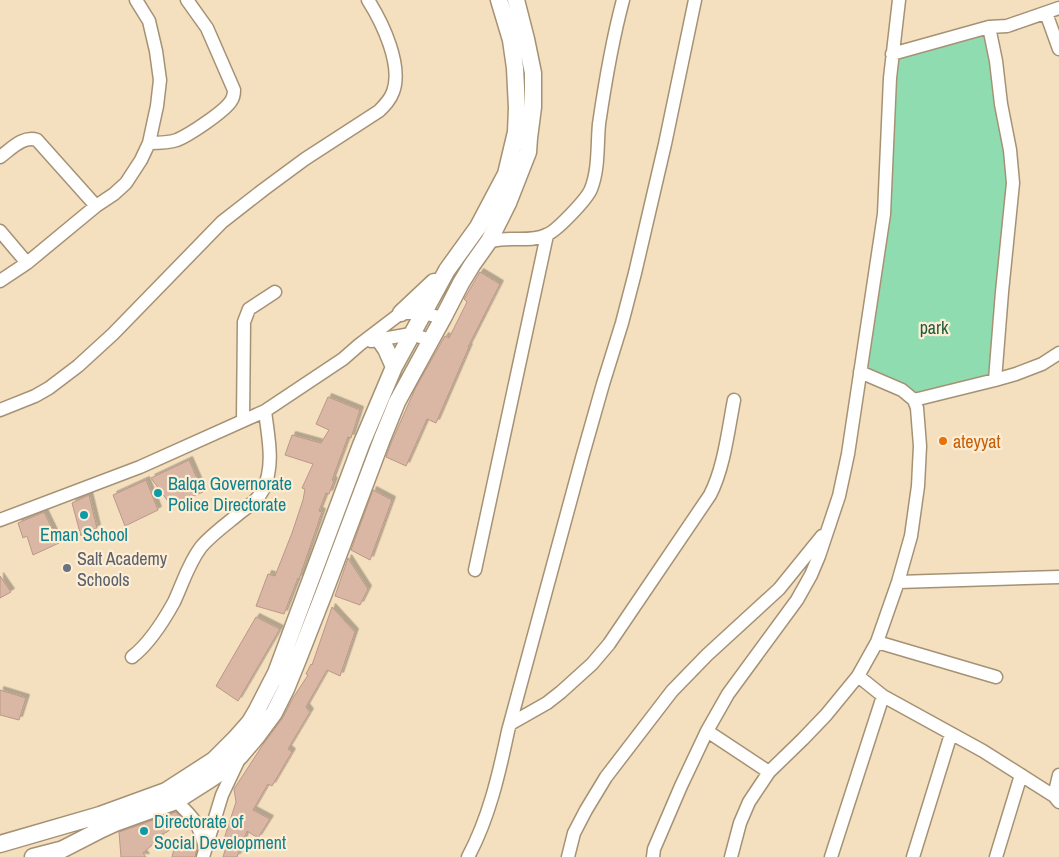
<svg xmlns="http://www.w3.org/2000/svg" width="1059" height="857" font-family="'Archivo Narrow',sans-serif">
<defs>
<filter id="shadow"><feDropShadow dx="3.5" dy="-3.5" stdDeviation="0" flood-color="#0004"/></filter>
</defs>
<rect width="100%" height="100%" fill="#f4dfbf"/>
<!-- green -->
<path fill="#90dcb1" d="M989,27L1013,183L995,380L914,400L860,372L880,241L892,54Z"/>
<!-- building -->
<path fill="#dab6a5" stroke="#bb9887" filter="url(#shadow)" d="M480,272L500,284L468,347H469L436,423L427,419L406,466L386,457L391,443L416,387L445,336L449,338L467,302L464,299Z
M328,397L360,410L351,438L348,437L332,480L334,481L329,494L326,493L319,511L322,512L299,579L298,578L284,614L256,606L268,574L275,576L292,533L303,500L305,489L302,488L313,464L285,455L292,435L321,443L329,430L316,424Z
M189,460L203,492L179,502L178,500L170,504L151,478Z
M146,480L158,510L125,526L113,495Z
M373,490L392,500L370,560L351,550Z
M89,495L97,528L81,536L72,503Z
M44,512L59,543L33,555L27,536L23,538L18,523Z
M348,558L368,589L360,605L335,596Z
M0,576L11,592L0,598Z
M332,607L355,632L340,676L327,670L306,707L310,712L288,749L292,752L272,786L268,784L253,810L270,819L258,838L247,831L237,857H223L227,844L223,842L236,802L234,789L264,743L282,719L293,698L308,675L306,674L311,664L312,665Z
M256,617L280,629L238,701L216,686Z
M0,690L26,698L19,720L0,715Z
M176,812L182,820L167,832L157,836L161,837L143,853L146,857H121L119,832Z
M176,841L197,848L195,857H172Z"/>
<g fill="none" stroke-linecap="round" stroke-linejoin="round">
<!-- minor casing -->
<g stroke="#a59274" stroke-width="15">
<path id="minor" d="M1046,13L1059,49
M989,27L996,61L1001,104L1010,150L1013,183L1002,292L995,380
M892,54L989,27L1007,26L1059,8
M149,143C159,143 168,143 177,140C189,135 224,112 231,101C234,97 234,94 234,90L207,28L187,0
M0,157C10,150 23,135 37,140L96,206
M0,231L27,263
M489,241C497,240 505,239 512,239C523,239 536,240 546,235C556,232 587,199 591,189C599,169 597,145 599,124C605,83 612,41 623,0
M0,281L27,263L96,206L114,194L126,183L141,160L149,143L157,106L160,80L156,51L149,21L136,0
M371,341L411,334L430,340
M914,400L995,380L1016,374L1042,364L1059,353
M0,410L35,396L49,388L78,366L113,334L222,222L263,190L305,159L379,111C385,105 390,100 393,92C403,65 382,22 368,0
M243,420L244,322L249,309L275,292
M0,520L140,467L265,411L343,359L359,345L401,313H423L443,318
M475,570L547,235
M898,582L1059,577
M877,642L996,677
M132,657C150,643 163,622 174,602C183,583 188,564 201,547C212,534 228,523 241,512C249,506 258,500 263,490C275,465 268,437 265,411
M858,676L883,696L983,751L1054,796
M510,724L547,703L561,692L592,664L609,644L710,495C724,468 728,431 734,400
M707,731L769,772
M1059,775L1054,796L1059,802
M176,801C193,817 200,825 205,848
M203,857L222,795L239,759
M468,857C489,818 499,774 508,731L582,458L603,384L622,323L635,273L665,144L695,0
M568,857L574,833L586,810L606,777L672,691L707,655L779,589L822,536
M653,857L654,849L681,786L707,731L728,694L797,600L811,575L819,556L839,496L848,454L884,214L890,78L899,0
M731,857L740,823L749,802L769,772L803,739L826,715L858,676L877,642L898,582L911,536L918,486L920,446L917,408L914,400L902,390L860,372
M831,857L883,696
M913,857L951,734
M996,857L1021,775"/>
</g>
<!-- major casing -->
<g stroke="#a59274" stroke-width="19">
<path id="major" d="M401,313L434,282
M379,339L386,349L394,367
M0,844L100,815L166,791L214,760L235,739L250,722L257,710L276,673L361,445L394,367L447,270L478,227L506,174L516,132L517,108L515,68L511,40L499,0
M33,857L60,850
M52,857L61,850L102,829L115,823L176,801L209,780L224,770L240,756L257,736L274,713L286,689L297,662L324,593L382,439L397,402L443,318L461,283L472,265L489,241L508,203L528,152L529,138L533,107V73L526,39L516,0"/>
</g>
<!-- minor -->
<use href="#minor" stroke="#fff" stroke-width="12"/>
<!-- major -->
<use href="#major" stroke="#fff" stroke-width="16"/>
</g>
<!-- markers -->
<circle fill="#e8710a" stroke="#fdedd3" stroke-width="2" cx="943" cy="441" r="5"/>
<g fill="#0f9aa8" stroke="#fdedd3" stroke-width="2">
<circle cx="158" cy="493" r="5"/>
<circle cx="84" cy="515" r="5"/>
<circle cx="144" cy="831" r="5"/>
</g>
<circle fill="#6b7280" stroke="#fdedd3" stroke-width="2" cx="67" cy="568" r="5"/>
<g text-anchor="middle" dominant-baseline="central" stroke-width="4.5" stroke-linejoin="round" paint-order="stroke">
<!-- park labels -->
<g font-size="18" fill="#215b3e" stroke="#fdedd3">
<text x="934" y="327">park</text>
</g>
<!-- food labels -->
<g font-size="18" fill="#c56008" stroke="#fdedd3" text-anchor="start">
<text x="953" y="441">ateyyat</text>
</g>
<!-- culture labels -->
<g font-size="18" fill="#0d838f" stroke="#fdedd3" text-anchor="start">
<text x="168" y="483">Balqa Governorate<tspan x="168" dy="21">Police Directorate</tspan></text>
<text x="84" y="534" text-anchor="middle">Eman School</text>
<text x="154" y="821">Directorate of<tspan x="154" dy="21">Social Development</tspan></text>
</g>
<!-- worship labels -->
<g font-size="18" fill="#5b616d" stroke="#fdedd3" text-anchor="start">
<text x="77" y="558">Salt Academy<tspan x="77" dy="21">Schools</tspan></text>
</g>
</g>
</svg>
